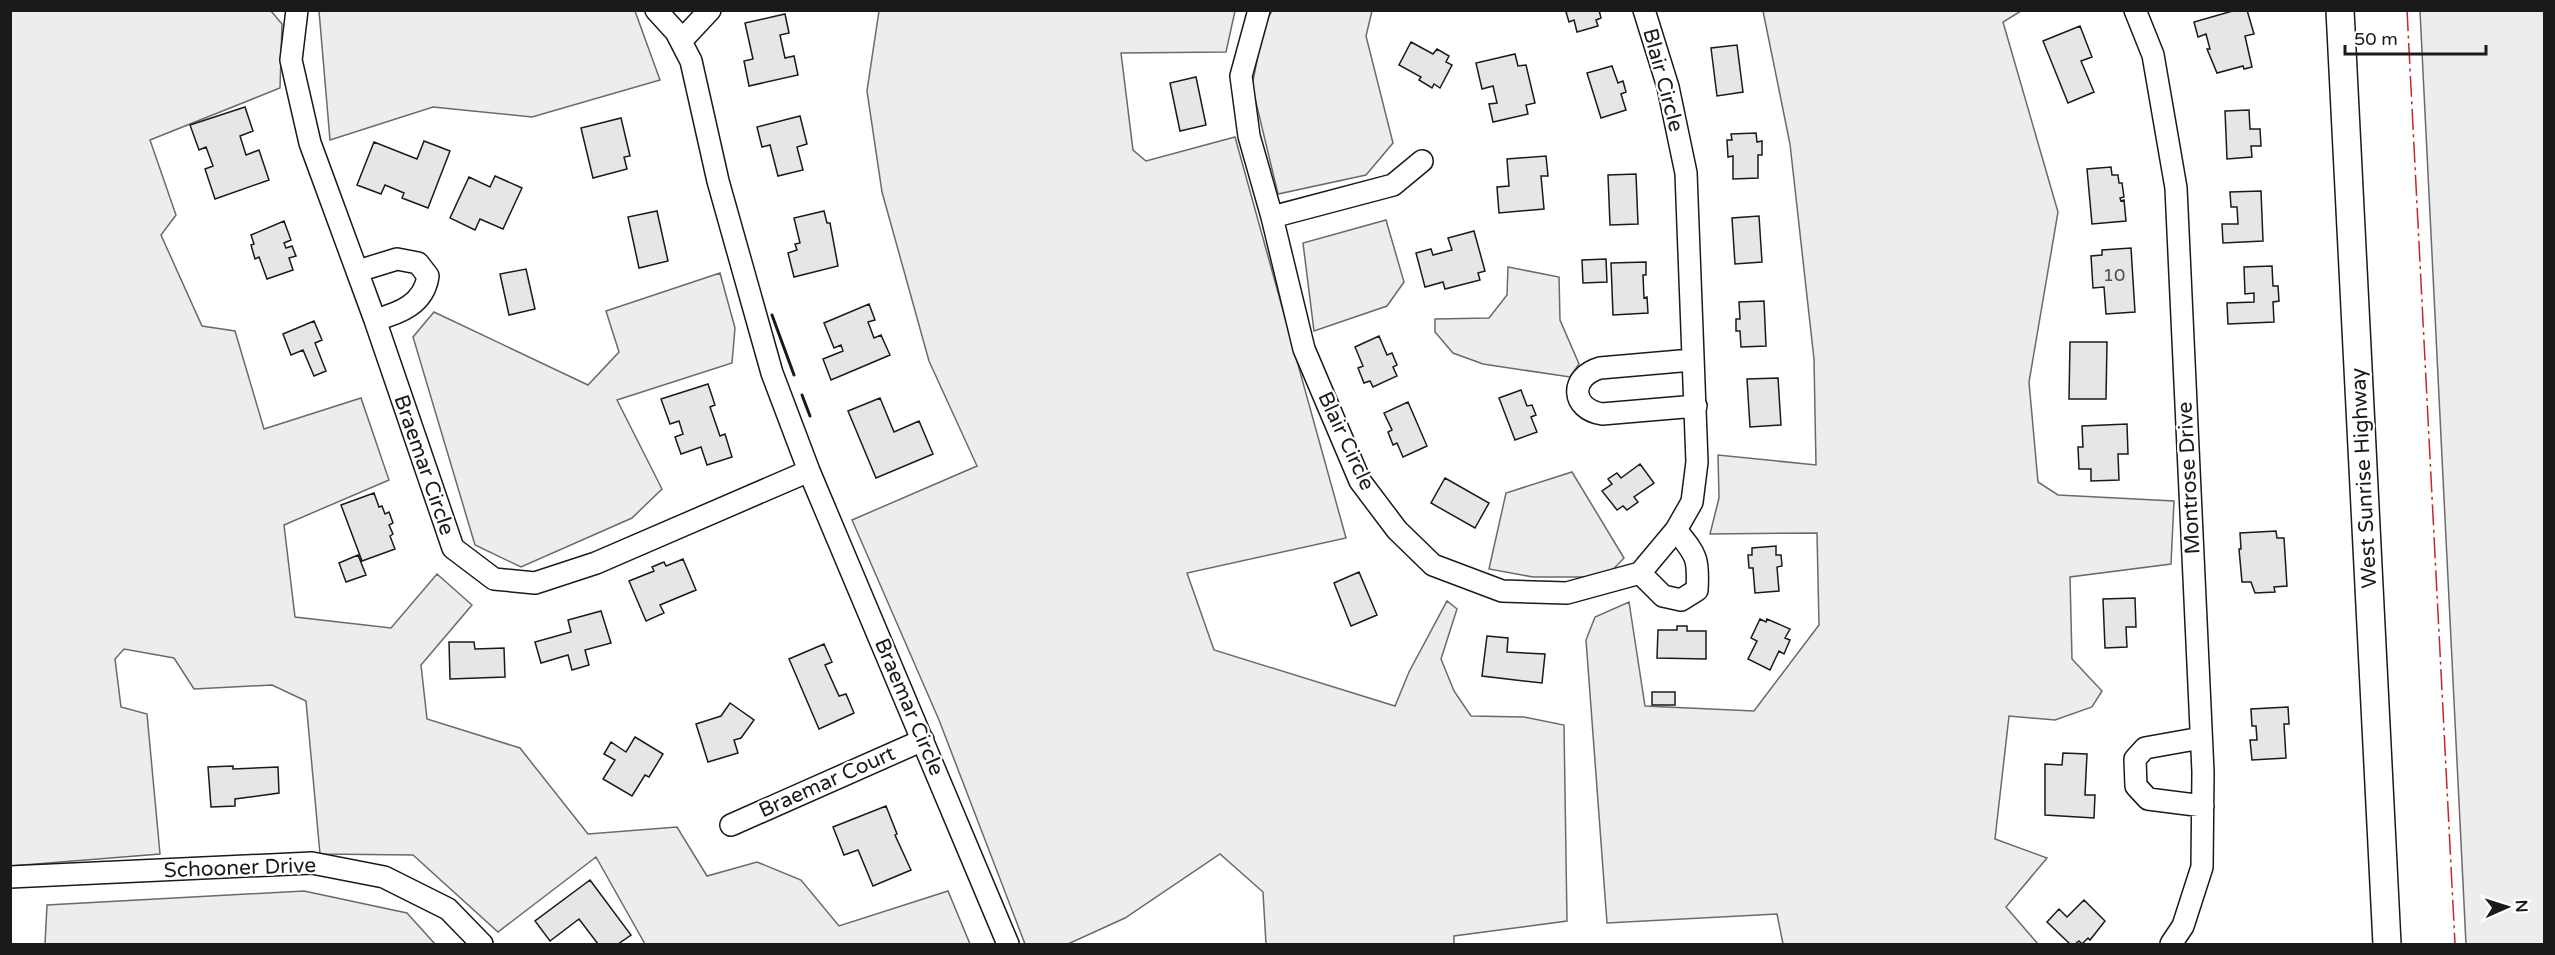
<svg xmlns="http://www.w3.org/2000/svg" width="2555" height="955" font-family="'Varela Round',sans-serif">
<rect width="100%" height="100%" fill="#fff"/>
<!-- built -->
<path fill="#ededed" stroke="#6a6a6a" stroke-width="1.5" d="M11,11H271L282,24L280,88L150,140L176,215L161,235L202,326L235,331L264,429L361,398L389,480L284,525L295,617L391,628L437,574L472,605L421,665L427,719L520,748L588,834L677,827L707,876L757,862L801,880L839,926L948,891L970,944H645L596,857L498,932L413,855L320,854L306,701L272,685L194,689L174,658L124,649L115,659L121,707L147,714L160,854L11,866Z
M319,11H635L660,80L532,117L433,107L330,140Z
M879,11H1235L1226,52L1121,53L1133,150L1146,161L1235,137L1346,538L1187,573L1214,650L1395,706L1409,672L1447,601L1457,609L1441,659L1454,691L1471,716L1524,717L1564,725L1567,921L1454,936V944H1266L1263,892L1220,854L1125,918L1068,944H1025L939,720L852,520L977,466L929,361L882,192L867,91Z
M1272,11H1372L1366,36L1393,143L1366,175L1278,194L1252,86L1264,24Z
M1763,11H2021L2003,22L2058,212L2029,382L2038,482L2058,495L2174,501L2171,564L2070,577L2072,659L2102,691L2092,707L2055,720L2009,716L1995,839L2047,858L2006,907L2038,944H1783L1777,914L1607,923L1586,640L1595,617L1629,602L1645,706L1754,711L1819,625L1817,533L1710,534L1719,498L1718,455L1816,465L1814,359L1790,144Z
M2420,11H2544V944H2466Z
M1386,220L1404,282L1387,306L1314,331L1303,243Z
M1508,267L1559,277L1560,320L1579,364L1570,377L1483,364L1453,353L1435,332V319L1489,318L1507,295Z
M720,273L735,328L732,363L617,400L662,489L632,518L521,567L475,545L413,337L434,312L588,385L619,352L606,311Z
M1572,472L1624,558L1606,577H1533L1489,569L1506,493Z
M304,891L407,913L435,944H45L47,905Z"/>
<!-- building -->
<path fill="#e6e6e6" stroke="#1a1a1a" stroke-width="1.5" d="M1570,10H1599L1601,18L1596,20L1598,26L1577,32L1574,20L1569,22L1566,12Z
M2236,10H2247L2254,34L2245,36L2252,67L2244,69L2243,66L2217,73L2207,49H2210L2206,34L2198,37L2194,22Z
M785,14L789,33L780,35L785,58L794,56L798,75L749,86L744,61L753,59L745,23Z
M2080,26L2092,57L2081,61L2094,92L2068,103L2043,41Z
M1411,42L1433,54L1437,49L1449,56L1446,62L1452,65L1440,88L1434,84L1432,88L1419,80L1421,77L1399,65Z
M1737,45L1743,92L1717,96L1711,48Z
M1515,54L1518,66L1526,65L1535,103L1526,105L1528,114L1493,122L1489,104L1497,103L1493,86L1482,89L1476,63Z
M1612,66L1618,83L1623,81L1626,92L1621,94L1626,110L1601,118L1587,73Z
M1196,77L1206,125L1180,131L1170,83Z
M245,107L253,131L240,136L246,155L259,150L269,180L215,199L205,169L213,166L206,147L199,150L190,125Z
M2249,110L2250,129H2260L2261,146H2251L2252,157L2227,159L2225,111Z
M800,116L807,144L797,147L803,170L778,176L770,145L762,147L757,127Z
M621,118L630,156L624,157L627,169L593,178L581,128Z
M1756,133L1757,142L1762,141V155H1758V178L1733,179V156L1728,157L1727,140H1732L1731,134Z
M424,141L450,151L428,208L402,198L404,193L385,185L381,194L357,185L374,142L417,159Z
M1546,156L1548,176H1541L1544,209L1499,213L1497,187L1509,186L1507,159Z
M2111,167L2112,175H2118L2119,183H2122L2124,197L2120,198L2121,201L2124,200L2126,221L2092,224L2087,169Z
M1636,174L1638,224L1610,225L1608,175Z
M495,176L522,188L503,229L480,219L475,230L450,218L469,177L490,187Z
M2261,191L2263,241L2223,243L2222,224H2238L2237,207H2231L2230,192Z
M657,211L668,261L639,268L628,217Z
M824,211L827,223H830L838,266L794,277L788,253L797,250L795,244L800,243L794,218Z
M1759,216L1762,262L1735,264L1732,218Z
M284,221L291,240L284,243L286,248L292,246L296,256L289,258L293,270L267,279L259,257L255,259L251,245L254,244L251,235Z
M1474,231L1485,271L1478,273L1480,280L1445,289L1443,282L1425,287L1416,253L1431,249L1433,255L1452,250L1448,238Z
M2131,248L2135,312L2106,314L2104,287L2093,288L2091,256L2102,255V250Z
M1606,259L1607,282L1583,283L1582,260Z
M1646,262V275H1643L1644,298L1647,297L1648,313L1613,315L1611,263Z
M2272,266L2273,286H2278L2279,301L2273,302L2274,322L2228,324L2227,303L2254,302V293L2245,294L2244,267Z
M526,269L535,309L509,315L500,274Z
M1764,301L1766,346L1741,347L1740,331H1736V319H1740L1739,302Z
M869,304L875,320L868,322L874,338L881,335L890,355L831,380L823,359L843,351L841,345L834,348L824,323Z
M314,321L322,340L315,343L326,371L314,376L303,350L291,355L283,334Z
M1379,336L1387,355L1392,353L1397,365L1393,367L1397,376L1373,387L1370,381L1364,383L1358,368L1363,366L1355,347Z
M2070,342H2107L2106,399H2069Z
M1778,378L1781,425L1750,427L1747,379Z
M708,384L715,405L710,407L720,436L725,434L732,457L707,465L701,447L681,454L675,437L683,434L679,421L670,424L661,399Z
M1521,390L1527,406L1532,405L1536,415L1531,417L1537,432L1515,440L1499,398Z
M880,398L894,432L919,421L933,454L876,478L848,411Z
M1408,402L1427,446L1403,457L1397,443L1393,445L1388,432L1392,430L1384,413Z
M2127,424L2128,454H2118L2119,480L2091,481V469H2079L2078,447H2083L2082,426Z
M1640,464L1654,483L1634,497L1638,502L1627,510L1623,506L1617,510L1602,491L1612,484L1608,479L1617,473L1621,478Z
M1445,478L1489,503L1475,528L1431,503Z
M374,493L379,507L382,506L385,514L389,512L393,523L389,525L393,534L390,536L395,549L362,561L341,505Z
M2276,531L2277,538H2284L2287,586L2274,587L2275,592L2255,593L2251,582H2242L2239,549H2241L2240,533Z
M1776,546V555H1781L1782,566L1777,567L1779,591L1755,593L1753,568H1749L1748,555H1752V548Z
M358,555L366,575L346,582L339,563Z
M683,559L696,590L660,605L664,613L646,621L629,581L654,571L652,567L664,562L666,566Z
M1359,572L1377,615L1351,626L1334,583Z
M2135,598L2136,627H2126L2127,647L2105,648L2103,599Z
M601,611L611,643L585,650L589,665L572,670L568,655L541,663L535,642L571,632L568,620Z
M1760,619L1766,622L1767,619L1790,629L1785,638L1790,640L1784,654L1779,651L1770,670L1748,659L1757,641L1751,638Z
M1677,626H1687V631H1706V659L1657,658L1658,630H1677Z
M1487,636L1508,638L1507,652L1545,654L1542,683L1482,676Z
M449,642H474L475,649L504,648L505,677L450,679Z
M824,644L832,662L825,665L839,696L846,694L854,713L819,729L789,659Z
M1652,692H1675V705H1652Z
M730,703L754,720L741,738L734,740L738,753L708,762L696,724L721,716Z
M2288,707L2289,724H2284L2286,758L2252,760L2250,740H2257L2256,726H2252L2251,709Z
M635,737L663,754L649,777L645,775L632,796L603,779L615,760L604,754L611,742L626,752Z
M2063,753L2087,754L2085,795H2095L2094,818L2045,815V764L2062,765Z
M233,766V769L278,767L279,793L235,799V806L211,807L208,767Z
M886,806L897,834L895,835L911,870L873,886L858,850L844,855L833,827Z
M590,880L631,935L618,944H598L579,919L550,941L535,921Z
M2084,900L2105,921L2090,940L2088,938L2082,944L2079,941L2075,944H2070L2047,922L2059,909L2067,917Z"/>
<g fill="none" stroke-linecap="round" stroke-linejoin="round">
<!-- minor casing -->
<g stroke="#1a1a1a" stroke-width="24">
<path id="minor" d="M297,10L291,60L310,143L375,320L453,548L494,579L535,583L596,563L809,471
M656,10L676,32L691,61L718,181L772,373L809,471L1008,944
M1259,10L1241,76L1249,136L1272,217L1304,349L1360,481L1397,530L1433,565L1502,591L1567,593L1640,573L1676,530L1692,502L1697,462L1686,173L1668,87L1644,10
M2135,10L2153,55L2176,188L2203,772L2202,867L2183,926L2171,944
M681,41L710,10
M1272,217L1393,185L1422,161
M358,271L397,259L418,263L428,276C424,304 400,313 375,320
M1692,360L1600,368C1569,377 1571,409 1602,414L1696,406
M1640,573L1663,596L1681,600L1697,590C1699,557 1696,555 1676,530
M2201,738L2145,748L2135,759L2136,786L2148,799L2203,806
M731,825L923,740
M10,877L312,863L384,877L448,909L482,944"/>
</g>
<!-- major casing -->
<g stroke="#1a1a1a" stroke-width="30">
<path id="major" d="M2340,10L2387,944"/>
</g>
<!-- minor -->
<use href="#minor" stroke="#fff" stroke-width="21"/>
<!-- major -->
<use href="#major" stroke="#fff" stroke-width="27"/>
<!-- wall -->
<path stroke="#1a1a1a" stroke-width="3" d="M772,315L794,375
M802,395L810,416"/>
<!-- power -->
<path stroke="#c62828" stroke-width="1.5" stroke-dasharray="21 4.5 3 4.5" stroke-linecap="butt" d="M2407,10L2455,944"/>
</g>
<g text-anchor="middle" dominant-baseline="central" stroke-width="4.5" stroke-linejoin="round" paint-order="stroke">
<!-- number labels -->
<g font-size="18" fill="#4d4d4d">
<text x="2114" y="275">10</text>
</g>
<!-- street labels -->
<g font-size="21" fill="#1a1a1a" stroke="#fff">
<text transform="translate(1663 80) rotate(75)">Blair Circle</text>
<text transform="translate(1346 441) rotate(65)">Blair Circle</text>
<text transform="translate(424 465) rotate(71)">Braemar Circle</text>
<text transform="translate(2189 478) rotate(-93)">Montrose Drive</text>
<text transform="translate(2364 478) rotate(-93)">West Sunrise Highway</text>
<text transform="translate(909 707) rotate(67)">Braemar Circle</text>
<text transform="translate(827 782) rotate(-24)">Braemar Court</text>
<text transform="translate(240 868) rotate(-2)">Schooner Drive</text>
</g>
</g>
<!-- border -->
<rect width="2555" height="955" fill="none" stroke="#1a1a1a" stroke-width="24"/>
<!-- north arrow -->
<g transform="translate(2507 907) rotate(87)" stroke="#ffffff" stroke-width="4.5" paint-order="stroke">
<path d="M0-4.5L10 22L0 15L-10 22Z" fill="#1a1a1a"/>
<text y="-9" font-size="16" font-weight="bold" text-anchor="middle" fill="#1a1a1a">N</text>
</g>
<!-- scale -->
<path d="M2345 45v9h141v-9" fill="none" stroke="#1a1a1a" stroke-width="3"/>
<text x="2354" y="45" font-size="18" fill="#1a1a1a" stroke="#ffffff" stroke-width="4.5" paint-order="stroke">50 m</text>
</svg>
